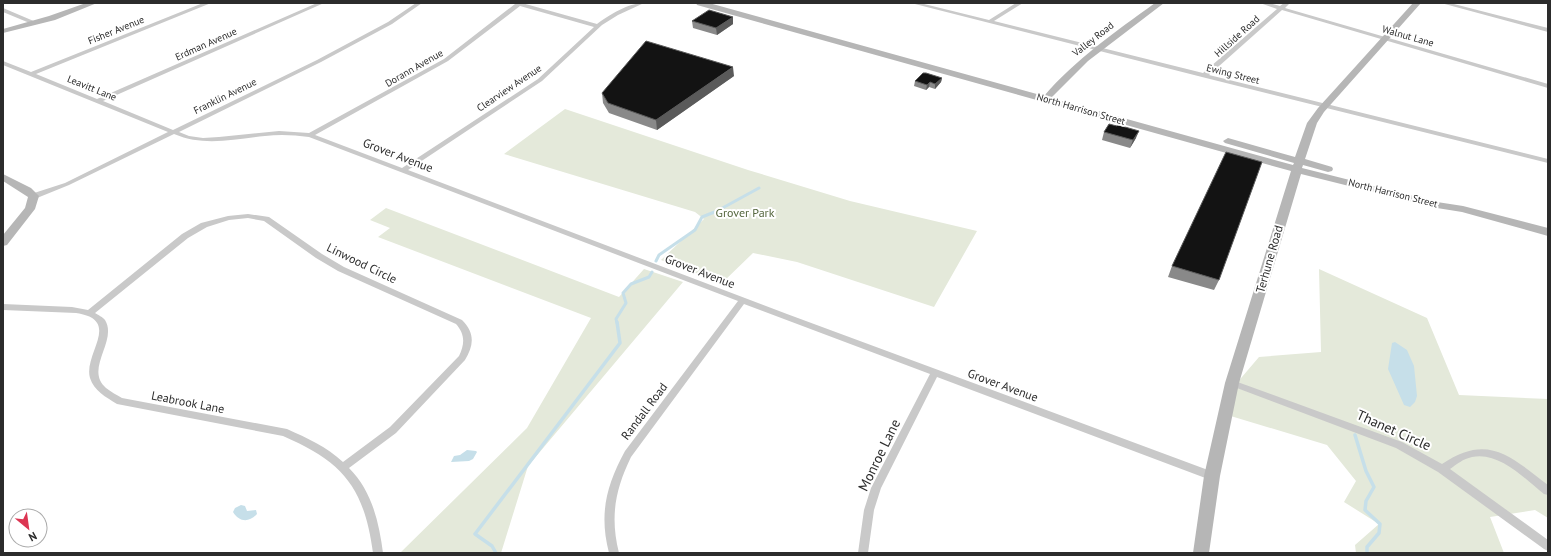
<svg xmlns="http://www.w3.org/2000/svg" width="1551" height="556" font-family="'PT Sans',sans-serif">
<rect width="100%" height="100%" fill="#fff"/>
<!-- green -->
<path fill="#e4e9da" d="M565,109L748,170L850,201L977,231L934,307L797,262L753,253L722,283L661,260L704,219L695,212L504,154Z
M386,208L619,297L644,269L683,282L528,466L501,553H400L527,428L591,318L378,237L390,228L370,220Z
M1319,269L1427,318L1459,395L1548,399V518L1535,510L1490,517L1504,553H1356L1355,545L1379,524L1344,502L1356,481L1327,445L1224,414L1230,391L1259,357L1321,352Z"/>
<!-- water -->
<path fill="#c6dfe9" d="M1395,342L1407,350L1414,366L1417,396L1415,402L1410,407L1404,405L1388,369L1392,343Z
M467,450L476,451L477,452L473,459L469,461L451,462L454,456L460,455Z
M241,505L245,506L247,511L256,510L257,514C249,523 239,522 233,512L235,508Z"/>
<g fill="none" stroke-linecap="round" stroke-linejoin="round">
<!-- stream-far1 -->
<path stroke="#c6dfe9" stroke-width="3" d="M656,261L659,255L695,230L702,217L717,211L759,188
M617,323L616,319L626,303L623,293L631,284L649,277L652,272"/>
<!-- stream -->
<path stroke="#c6dfe9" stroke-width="3.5" d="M1355,435L1366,471L1374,487L1366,501L1365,510L1380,524L1379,533L1367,547V553
M496,553L492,546L475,534L620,343L617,322"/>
<!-- street -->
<path fill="#c9c9c9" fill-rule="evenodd" d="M203,3H211L36,74L97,99L317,3H324L103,101L173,130L317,60L388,22L416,3H422L392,24L321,62L179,132L189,136L203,138L219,137L279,131L309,133L444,59L515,4L513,3H522L597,24C609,15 628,3 644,3L618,15L602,25L542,81L408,170L787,314L1216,473L1217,476L1216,479L1212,480L1208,479L937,377L881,488L874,510L868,553H858L864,510L871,488L930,374L744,304L631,457C615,490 610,517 619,553H609C599,514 606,486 625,451L738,301L309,137C294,135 280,134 265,136C233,139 205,147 174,134L69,185L37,198H31L30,196L31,194L65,183L168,132L3,65V61L31,72ZM520,6L594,27L538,79L402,168L315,135L448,61Z
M911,3H920L989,20L1016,3H1023L994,21L1203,73L1277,9L1260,3H1269L1280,6L1284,3H1290L1285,8L1548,84V88L1282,10L1209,75L1548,159V163L1202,77Z
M1441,3H1450L1548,28V32Z
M3,8L36,22L37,23L32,24L3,12Z
M248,214L269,217L322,254L344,267L462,320C475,333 474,345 465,360L396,433L349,468C372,491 379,522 383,553H373C364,487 343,462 283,436L117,404C106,397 94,391 90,378C83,354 123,320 76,313L3,310V304L72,307L88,310L182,234L201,223L228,216ZM248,218L264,221L316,258L338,271L456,324C465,334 465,344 459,356L390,427L343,462C327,447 307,438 287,429L122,398C117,395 111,392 106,388C84,369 118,341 105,320C103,317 98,315 95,313L188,238L207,227L229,220Z
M1232,380L1402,442L1442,464C1488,433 1510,456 1548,485V495L1544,494C1525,479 1499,451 1472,457C1463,459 1457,464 1450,469L1548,540V551L1544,549L1438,472L1396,448L1229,385L1227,383L1229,381Z"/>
<!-- secondary -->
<path fill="#b6b6b6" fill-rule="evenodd" d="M86,3H97L55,20L3,33V29L49,16Z
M696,3H709L1044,96C1076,59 1115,32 1155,3H1164L1088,61L1051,98L1293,165L1294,163L1225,143L1223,141L1228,138L1295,157L1307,123L1318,108L1413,3H1421L1324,112L1317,123L1305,159L1332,167L1333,169L1332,171L1328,172L1303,165L1302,168L1437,202L1463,206L1548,228V236L1462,212L1437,208L1301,174L1239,383L1220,476L1209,553H1193L1204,476L1225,383L1291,171L697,5Z
M3,174L31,188L39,196L35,209L7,245L3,246V235L25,208L28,197L3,181Z"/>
</g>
<!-- wall -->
<path fill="#898989" d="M733,17V24L717,35L693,28L692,21Z
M734,76L657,130L609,113L603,103L602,93Z
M942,78L941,82L935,89L929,87L926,90L914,86L915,81Z
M1104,132L1136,138L1130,148L1102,140Z
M1172,266L1219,280L1214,290L1168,277Z"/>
<!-- shaded-wall -->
<path fill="#5a5a5a" d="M733,17V24L717,35L716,28Z
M733,67L734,76L657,130L656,120Z
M942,78L941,82L935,89V84Z
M930,82L929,87L926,90L927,85Z
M1139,131L1136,138L1130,148L1133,140Z"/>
<!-- building -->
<path fill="#131313" stroke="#5a5a5a" d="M709,10L733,17L716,28L692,21Z
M646,41L733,67L656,120L608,103L602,93Z
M923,73H926L942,78L935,84L930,82L927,85L915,81Z
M1109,124L1117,126L1118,125L1139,131L1133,140L1104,132Z
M1226,152L1262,162L1219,280L1172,266Z"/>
<g text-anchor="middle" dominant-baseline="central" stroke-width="4" stroke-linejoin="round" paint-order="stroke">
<!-- far-street labels -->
<g font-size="10" fill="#2c2c2c" stroke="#fff">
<text transform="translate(116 30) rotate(-22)">Fisher Avenue</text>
<text transform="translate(1237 36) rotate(-42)">Hillside Road</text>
<text transform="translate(1408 36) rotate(16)">Walnut Lane</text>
<text transform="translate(1093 39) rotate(-38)">Valley Road</text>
<text transform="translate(206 44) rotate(-24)">Erdman Avenue</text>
<text transform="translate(414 68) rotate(-30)">Dorann Avenue</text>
<text transform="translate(1233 74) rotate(14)">Ewing Street</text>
<text transform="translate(92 88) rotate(22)">Leavitt Lane</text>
<text transform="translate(509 88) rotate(-34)">Clearview Avenue</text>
<text transform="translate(225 96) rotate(-26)">Franklin Avenue</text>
<text transform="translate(1081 109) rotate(16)">North Harrison Street</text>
<text transform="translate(1393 193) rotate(14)">North Harrison Street</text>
</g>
<!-- street labels -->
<g font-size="12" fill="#2c2c2c" stroke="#fff">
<text transform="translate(398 155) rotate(21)">Grover Avenue</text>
<text transform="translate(1269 259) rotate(-74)">Terhune Road</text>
<text transform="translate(362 263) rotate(26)">Linwood Circle</text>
<text transform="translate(700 271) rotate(21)">Grover Avenue</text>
<text transform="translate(1003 385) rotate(20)">Grover Avenue</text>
<text transform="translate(188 402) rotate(11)">Leabrook Lane</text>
<text transform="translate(644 411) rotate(-53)">Randall Road</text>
</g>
<!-- park labels -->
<g font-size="12" fill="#53653c" stroke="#fff">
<text x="745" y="212">Grover Park</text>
</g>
<!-- near-street labels -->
<g font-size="14" fill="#2c2c2c" stroke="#fff">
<text transform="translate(1394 430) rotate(24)">Thanet Circle</text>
<text transform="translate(879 455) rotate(-64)">Monroe Lane</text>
</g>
</g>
<!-- border -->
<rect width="1551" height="556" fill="none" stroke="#2c2c2c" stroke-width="8"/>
<!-- north arrow -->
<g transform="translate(28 528) rotate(151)"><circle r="19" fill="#ffffff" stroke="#ababab"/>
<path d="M0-3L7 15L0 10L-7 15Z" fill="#dc3552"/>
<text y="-6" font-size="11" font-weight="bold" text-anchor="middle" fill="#2c2c2c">N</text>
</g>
</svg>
